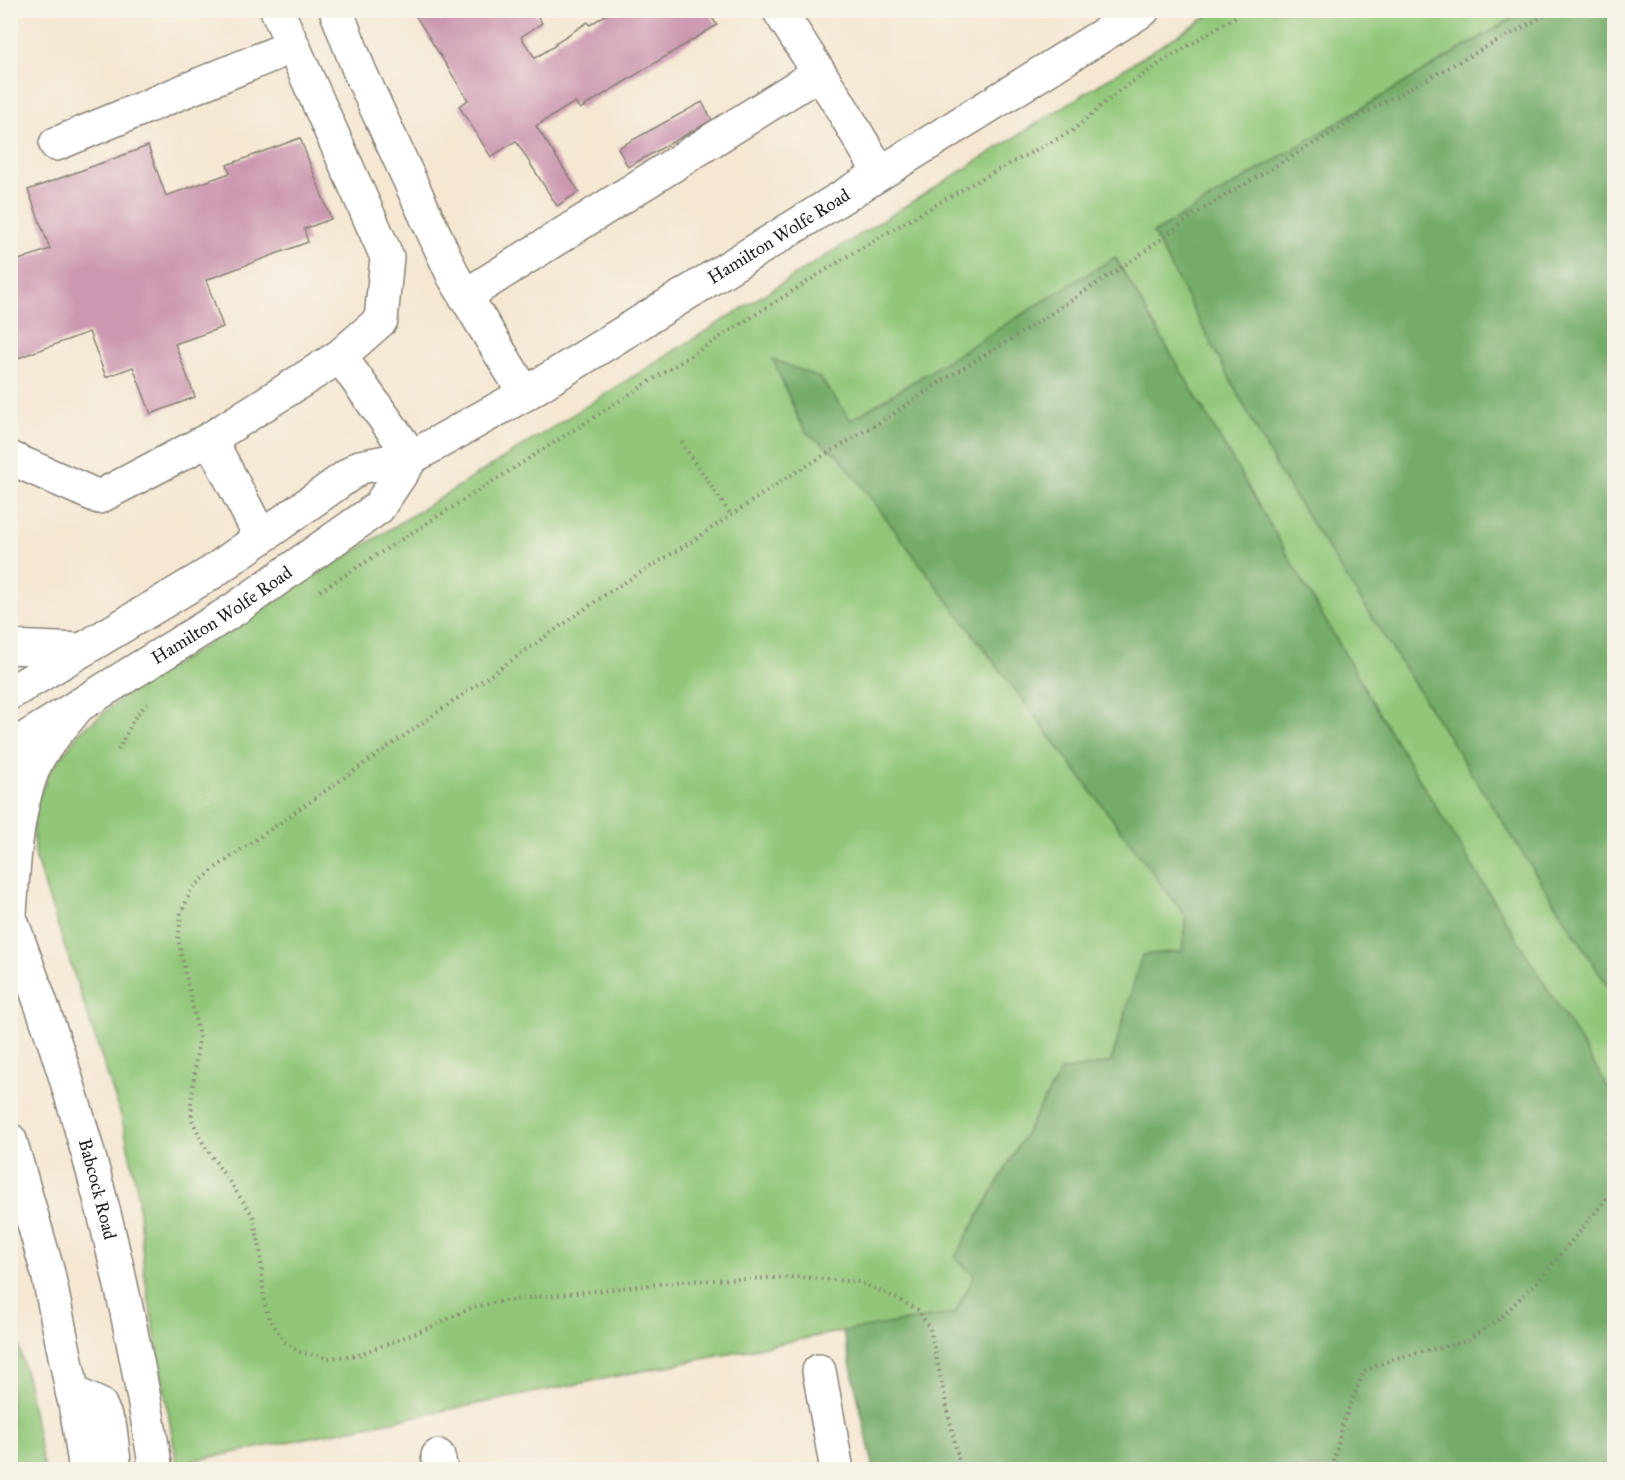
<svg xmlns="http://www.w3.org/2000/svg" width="1625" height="1480" font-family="'IM FELL Great Primer',serif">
<rect width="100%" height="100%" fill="#f7f3e8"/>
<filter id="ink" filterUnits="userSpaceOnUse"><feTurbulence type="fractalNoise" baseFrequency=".0167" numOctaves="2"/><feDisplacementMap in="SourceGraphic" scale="12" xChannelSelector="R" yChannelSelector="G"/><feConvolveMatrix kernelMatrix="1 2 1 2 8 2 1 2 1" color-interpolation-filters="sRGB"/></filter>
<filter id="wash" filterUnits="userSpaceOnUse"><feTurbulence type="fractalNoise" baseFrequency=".008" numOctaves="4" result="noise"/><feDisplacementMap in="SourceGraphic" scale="24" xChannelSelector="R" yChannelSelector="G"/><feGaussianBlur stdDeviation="1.35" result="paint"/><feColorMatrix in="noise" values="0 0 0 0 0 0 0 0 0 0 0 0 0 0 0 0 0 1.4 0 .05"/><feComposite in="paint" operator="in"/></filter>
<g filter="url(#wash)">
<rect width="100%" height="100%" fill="#f5e7d2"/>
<!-- green -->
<path fill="#92c779" stroke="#57724a" stroke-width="1.5" d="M1216,11H1614V1469H874L843,1331L177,1464L144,1272L137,1189L122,1119L36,860L33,832L36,805L49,773L80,732L124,696Z
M10,1312L26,1375L44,1469H11Z"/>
<!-- forest -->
<path fill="#75ac69" stroke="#486442" stroke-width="1.5" d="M1526,10L1614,11V996L1280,474L1153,233Z
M1115,257L1386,725L1614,1097V1469H874L843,1331L955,1313L974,1276L955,1257L1061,1071L1111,1062L1142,955L1182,951L1186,917L839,456L807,433L798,418L773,359L820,378L851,420Z"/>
<g id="blocks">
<!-- building -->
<path fill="#cc97b0" d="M412,10H534L542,23L521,37L535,58L556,45L555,43L588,22L590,25L613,10H707L717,25L580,109L575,102L536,126L579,192L557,206L516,141L491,157L459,106L468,100Z
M702,102L712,120L628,167L618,148Z
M300,138L331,219L304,229L308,242L206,280L223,327L175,344L195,397L151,414L133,367L106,377L89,332L10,361V263L50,249L28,190L148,146L166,196L230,173L227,165Z"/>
</g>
</g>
<g filter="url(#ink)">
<use href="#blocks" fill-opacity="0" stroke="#888277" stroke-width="1.5"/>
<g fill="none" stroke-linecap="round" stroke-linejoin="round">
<!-- minor casing -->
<g stroke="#888277" stroke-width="36">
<g id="minor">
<path d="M277,10L387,257L381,320L340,356"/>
<path d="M336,10L359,70L454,277L525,394"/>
<path d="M779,10L838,102L880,173"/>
<path d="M56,144L293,46"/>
<path d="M465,296L819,73"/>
<path d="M210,439L340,356L412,457"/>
<path d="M10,458L99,497L210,439L261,537"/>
<path id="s1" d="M10,693L211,573L360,467L412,457L525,394L1143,10"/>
<path id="s2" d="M10,748L235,609L378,508L412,457"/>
<path d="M819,1371L837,1470"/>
<path d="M438,1456L441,1470"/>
</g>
</g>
<!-- major casing -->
<g stroke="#888277" stroke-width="36">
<g id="major">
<path d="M10,647L82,650"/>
<path d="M10,913C14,862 15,809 36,762C44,745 66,722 78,706"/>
<path id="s3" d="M10,917C28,969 48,1020 64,1072C105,1202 135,1335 156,1470"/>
<path d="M10,1140L48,1273L78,1419L86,1470"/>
<path d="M72,1392L100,1405L110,1428L115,1470"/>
</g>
</g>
<!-- path -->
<path stroke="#888277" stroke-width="4" stroke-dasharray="1.5 4.5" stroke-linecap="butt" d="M681,442L731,515
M320,591L851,254L968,186L1072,131L1119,91L1165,60L1246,10
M118,750L136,715L148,703
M964,1470L959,1462L930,1329L918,1310L896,1298L859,1282L798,1277L685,1281L504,1301L473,1307L431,1327L358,1355L327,1358L299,1352L284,1341L269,1318L264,1302L260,1248L253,1216L204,1145L192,1120L191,1101L199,1037L178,939L181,914L191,890L214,869L609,592L691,542L788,477L893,414L942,381L1029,328L1137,257L1193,215L1377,106L1555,10
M1326,1470L1334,1462L1342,1425L1364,1371L1393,1359L1464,1342L1497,1321L1540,1279L1614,1190"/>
<!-- minor -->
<use href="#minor" stroke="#fff" stroke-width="33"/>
<!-- major -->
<use href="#major" stroke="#fff" stroke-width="33"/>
</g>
</g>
<g text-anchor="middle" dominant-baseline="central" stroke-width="5" stroke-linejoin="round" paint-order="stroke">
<!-- street labels -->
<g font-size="18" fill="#1c1c1c" stroke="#f7f3e8">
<text stroke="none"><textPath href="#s1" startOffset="898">Hamilton Wolfe Road</textPath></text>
<text stroke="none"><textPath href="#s2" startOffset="250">Hamilton Wolfe Road</textPath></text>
<text stroke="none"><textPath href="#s3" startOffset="286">Babcock Road</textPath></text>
</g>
</g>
<!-- margin -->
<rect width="1625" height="1480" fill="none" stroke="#f7f3e8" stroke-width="36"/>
</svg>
